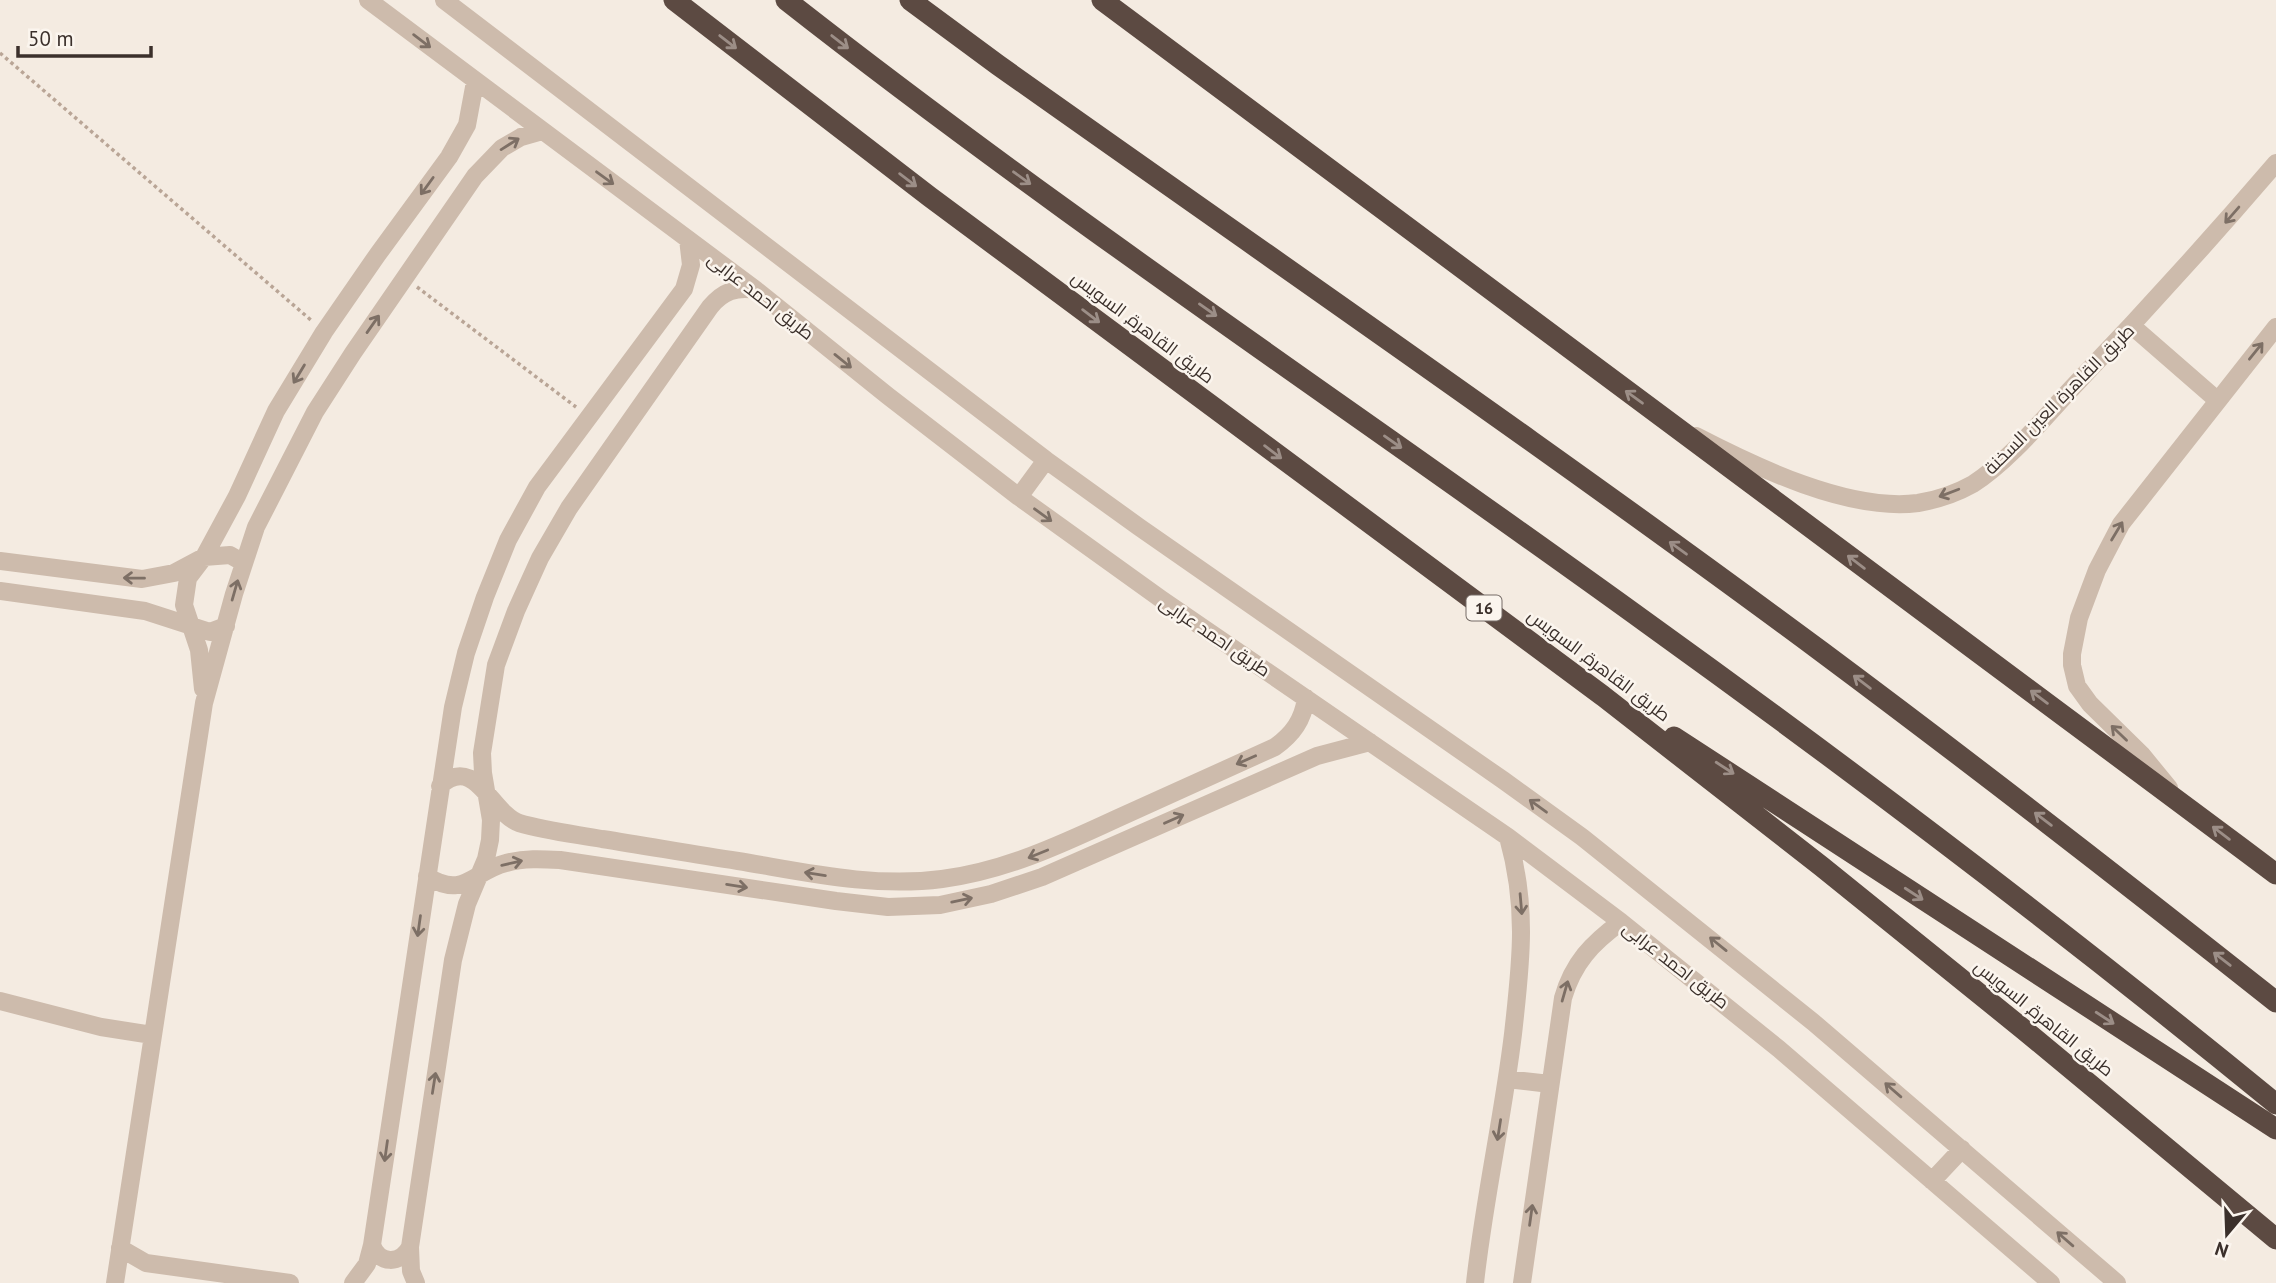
<svg xmlns="http://www.w3.org/2000/svg" width="2276" height="1283" font-family="'PT Sans',Cairo,sans-serif">
<rect width="100%" height="100%" fill="#f4ebe1"/>
<g fill="none" stroke-linecap="round" stroke-linejoin="round">
<!-- path -->
<path stroke="#b9a596" stroke-width="3.5" stroke-dasharray="3.5 3.5" stroke-linecap="butt" d="M0,53L312,321
M417,287L576,407"/>
<!-- minor -->
<path stroke="#cdbbac" stroke-width="18" d="M368,0L756,290L888,396L1019,497L1161,599L1508,837L1621,922L1779,1049L2051,1283
M444,0L1046,460L1139,527L1503,780L1582,837L1813,1022L2117,1283
M2132,326L2217,400
M1696,436C1756,467 1849,512 1918,503C1936,500 1957,493 1973,484C2009,461 2043,419 2072,388C2142,315 2210,240 2276,163
M1019,497L1046,460
M0,561L142,579L174,573L204,557L230,555L244,563
M0,591L145,611L210,632L226,626
M203,689L199,650L184,605L188,578L204,557L237,496L276,411L324,332L378,254L449,157L467,125L475,82
M440,786C475,753 491,813 519,823C546,831 574,834 602,839C647,846 692,854 738,861C805,872 873,888 942,879C1004,871 1060,845 1116,819C1169,795 1222,771 1275,747C1293,734 1303,720 1306,698
M2169,788L2142,755L2090,704L2077,686L2072,665V654L2079,618L2097,570L2121,524L2276,327
M427,876C464,900 473,871 506,863C524,858 542,859 560,860L836,901L888,907L940,905L991,894L1042,877L1317,756L1370,742
M0,1001L101,1027L152,1035
M1507,1079L1550,1084
M1932,1181L1962,1149
M372,1245C379,1264 400,1265 410,1247
M120,1248L146,1263L290,1283
M115,1283L204,703L234,594L256,527L315,412L353,353L475,176L502,148L521,137L542,131
M353,1283L367,1264L372,1245L453,707L466,653L485,597L508,540L537,487L684,289L691,265L688,239
M416,1283L411,1271L410,1247L453,960L467,904L486,859L490,840L491,820L483,773L482,753L496,665L516,611L540,558L569,508L710,307C723,291 736,287 756,290
M1475,1283C1484,1200 1503,1117 1513,1034C1521,962 1528,908 1508,837
M1522,1283L1563,998C1573,963 1592,943 1621,922"/>
<!-- highway -->
<path stroke="#5c4a42" stroke-width="21" d="M674,0L930,197L1603,696L1821,866L2023,1029L2276,1239
M786,0C1065,219 1360,415 1647,623C1861,777 2072,937 2276,1104
M910,0L998,65C1273,260 1551,451 1822,652C1975,766 2126,883 2276,1002
M1102,0C1491,294 1885,582 2276,874
M1674,737L2276,1129"/>
</g>
<!-- one-way arrows -->
<defs><path id="oneway-shaft" d="M-6 0H5M1.5-3L5.5 0L1.5 3" fill="none" stroke-width="1.6" stroke-linecap="round" stroke-linejoin="round" transform="scale(1.75)"/></defs>
<g stroke="#7d6f65">
<use href="#oneway-shaft" transform="translate(422 41) rotate(37)"/>
<use href="#oneway-shaft" transform="translate(510 144) rotate(-32)"/>
<use href="#oneway-shaft" transform="translate(605 178) rotate(36)"/>
<use href="#oneway-shaft" transform="translate(427 186) rotate(126)"/>
<use href="#oneway-shaft" transform="translate(2232 215) rotate(131)"/>
<use href="#oneway-shaft" transform="translate(373 324) rotate(-55)"/>
<use href="#oneway-shaft" transform="translate(2256 351) rotate(-51)"/>
<use href="#oneway-shaft" transform="translate(843 361) rotate(39)"/>
<use href="#oneway-shaft" transform="translate(299 374) rotate(121)"/>
<use href="#oneway-shaft" transform="translate(1949 493) rotate(159)"/>
<use href="#oneway-shaft" transform="translate(1043 515) rotate(36)"/>
<use href="#oneway-shaft" transform="translate(2117 531) rotate(-59)"/>
<use href="#oneway-shaft" transform="translate(134 578) rotate(-179)"/>
<use href="#oneway-shaft" transform="translate(235 590) rotate(-74)"/>
<use href="#oneway-shaft" transform="translate(2119 733) rotate(-136)"/>
<use href="#oneway-shaft" transform="translate(1246 760) rotate(156)"/>
<use href="#oneway-shaft" transform="translate(1538 806) rotate(-144)"/>
<use href="#oneway-shaft" transform="translate(1174 819) rotate(-24)"/>
<use href="#oneway-shaft" transform="translate(1038 854) rotate(158)"/>
<use href="#oneway-shaft" transform="translate(512 863) rotate(-13)"/>
<use href="#oneway-shaft" transform="translate(815 874) rotate(-171)"/>
<use href="#oneway-shaft" transform="translate(737 886) rotate(9)"/>
<use href="#oneway-shaft" transform="translate(962 900) rotate(-12)"/>
<use href="#oneway-shaft" transform="translate(1521 904) rotate(85)"/>
<use href="#oneway-shaft" transform="translate(419 926) rotate(98)"/>
<use href="#oneway-shaft" transform="translate(1718 944) rotate(-141)"/>
<use href="#oneway-shaft" transform="translate(1565 991) rotate(-74)"/>
<use href="#oneway-shaft" transform="translate(434 1083) rotate(-81)"/>
<use href="#oneway-shaft" transform="translate(1893 1090) rotate(-139)"/>
<use href="#oneway-shaft" transform="translate(1499 1130) rotate(99)"/>
<use href="#oneway-shaft" transform="translate(386 1151) rotate(98)"/>
<use href="#oneway-shaft" transform="translate(1531 1215) rotate(-82)"/>
<use href="#oneway-shaft" transform="translate(2065 1239) rotate(-139)"/>
</g>
<g stroke="#9c8e87">
<use href="#oneway-shaft" transform="translate(728 42) rotate(38)"/>
<use href="#oneway-shaft" transform="translate(840 42) rotate(38)"/>
<use href="#oneway-shaft" transform="translate(1022 178) rotate(36)"/>
<use href="#oneway-shaft" transform="translate(908 180) rotate(37)"/>
<use href="#oneway-shaft" transform="translate(1208 310) rotate(35)"/>
<use href="#oneway-shaft" transform="translate(1091 316) rotate(37)"/>
<use href="#oneway-shaft" transform="translate(1634 397) rotate(-144)"/>
<use href="#oneway-shaft" transform="translate(1393 442) rotate(35)"/>
<use href="#oneway-shaft" transform="translate(1273 452) rotate(37)"/>
<use href="#oneway-shaft" transform="translate(1678 548) rotate(-144)"/>
<use href="#oneway-shaft" transform="translate(1856 562) rotate(-143)"/>
<use href="#oneway-shaft" transform="translate(1862 682) rotate(-143)"/>
<use href="#oneway-shaft" transform="translate(2039 697) rotate(-143)"/>
<use href="#oneway-shaft" transform="translate(1725 768) rotate(33)"/>
<use href="#oneway-shaft" transform="translate(2043 819) rotate(-143)"/>
<use href="#oneway-shaft" transform="translate(2221 833) rotate(-143)"/>
<use href="#oneway-shaft" transform="translate(1914 894) rotate(33)"/>
<use href="#oneway-shaft" transform="translate(2222 959) rotate(-142)"/>
<use href="#oneway-shaft" transform="translate(2105 1018) rotate(33)"/>
</g>
<g text-anchor="middle" dominant-baseline="central" stroke-width="5" stroke-linejoin="round" paint-order="stroke">
<!-- shield labels -->
<rect fill="#fbf5ee" stroke="#756b66" stroke-width="2" x="1466.5" y="595.5" width="35" height="25" rx="5"/>
<g font-size="16" font-weight="bold" fill="#3b302b">
<text x="1484" y="608">16</text>
</g>
<!-- street labels -->
<g font-size="18" fill="#3b302b" stroke="#fbf5ee">
<text transform="translate(761 296) rotate(38)">طريق احمد عرابى</text>
<text transform="translate(1143 327) rotate(37)">طريق القاهرة, السويس</text>
<text transform="translate(2059 399) rotate(-45)">طريق القاهرة العين السخنة</text>
<text transform="translate(1215 636) rotate(34)">طريق احمد عرابى</text>
<text transform="translate(1599 665) rotate(37)">طريق القاهرة, السويس</text>
<text transform="translate(1676 965) rotate(38)">طريق احمد عرابى</text>
<text transform="translate(2044 1018) rotate(39)">طريق القاهرة, السويس</text>
</g>
</g>
<!-- north arrow -->
<g transform="translate(2227 1234) rotate(199)" stroke="#fbf5ee" stroke-width="5" paint-order="stroke">
<path d="M0-5L12 26L0 18L-12 26Z" fill="#3b302b"/>
<text y="-10" font-size="19" font-weight="bold" text-anchor="middle" fill="#3b302b">N</text>
</g>
<!-- scale -->
<path d="M18 46v10h133v-10" fill="none" stroke="#3b302b" stroke-width="3.5"/>
<text x="28" y="46" font-size="21" fill="#3b302b" stroke="#fbf5ee" stroke-width="5" paint-order="stroke">50 m</text>
</svg>
